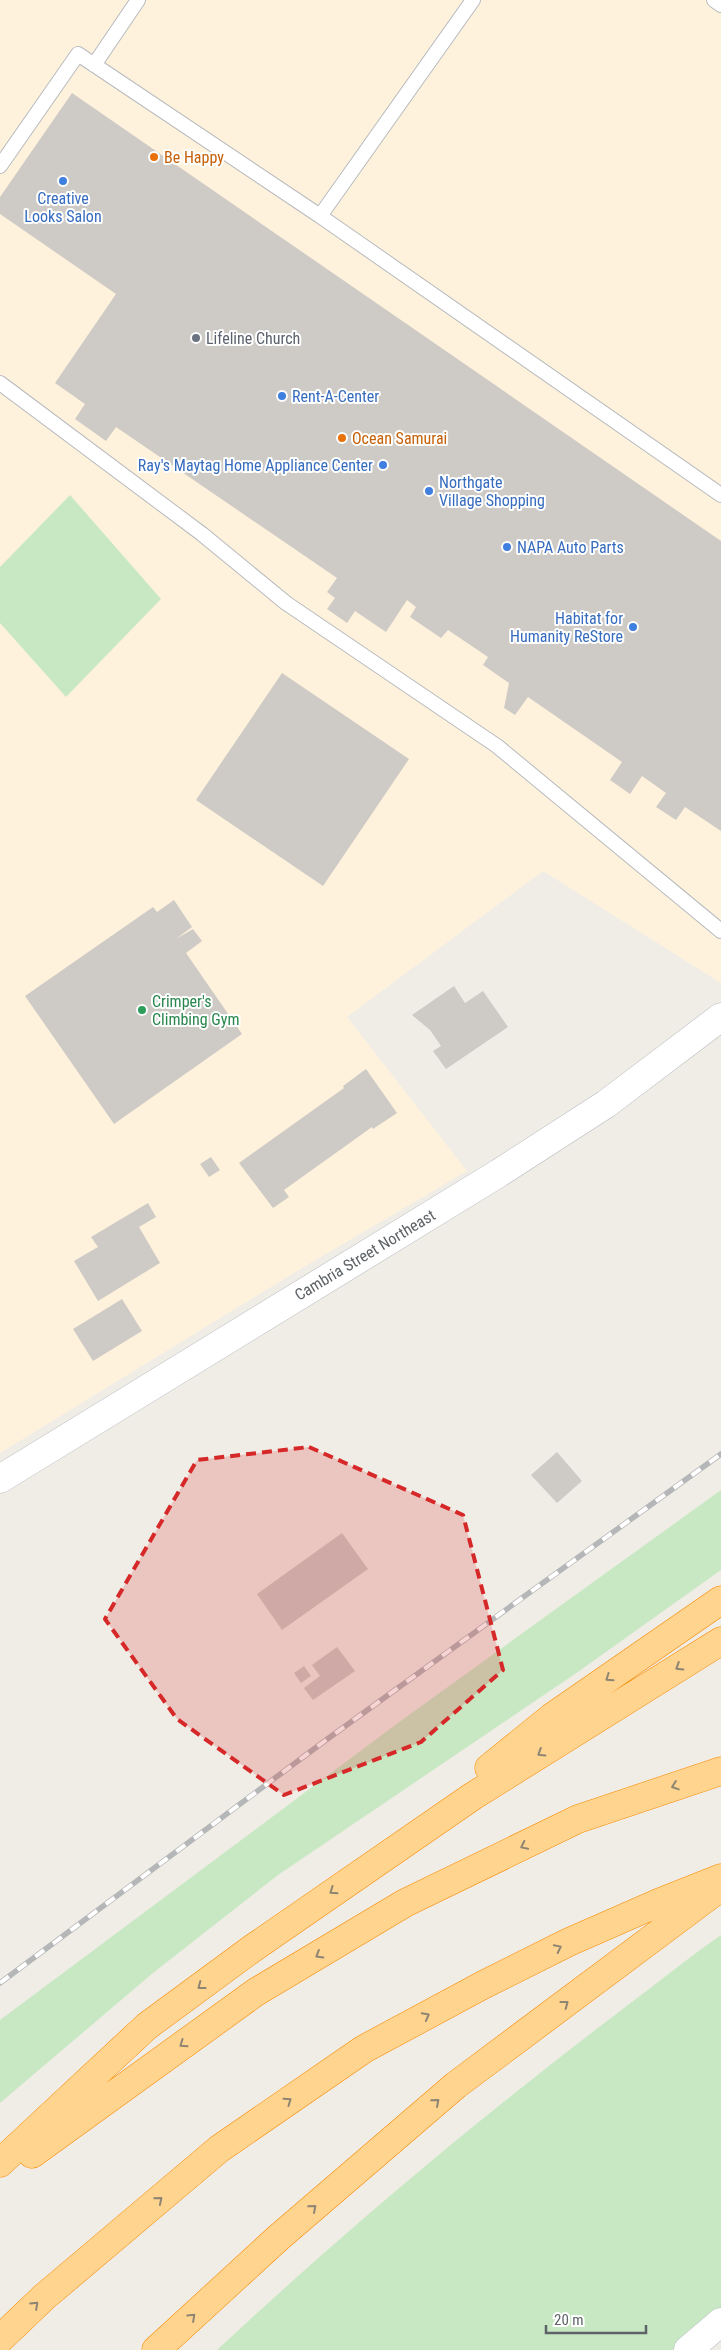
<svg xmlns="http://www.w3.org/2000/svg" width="721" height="2350" font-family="'Roboto Condensed',sans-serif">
<rect width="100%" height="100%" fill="#f0ede6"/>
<!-- commercial -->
<path fill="#fff2dd" d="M0,0H721V983L543,871L347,1017L467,1171L297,1271L0,1453Z"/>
<!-- green -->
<path fill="#c8e8c3" d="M70,495L161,599L66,697L0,623V567Z
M721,1490V1570L575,1674L278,1875L153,1973L0,2103V2020L402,1720Z
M721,1935V2308L672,2350H217C348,2228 485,2113 628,2005C659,1982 689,1957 721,1935Z"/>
<!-- building -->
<path fill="#cecac5" d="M72,93L721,541V831L685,807L676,820L656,807L666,793L642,776L630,794L610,780L622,762L528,697L515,715L504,708L509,683L483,665L488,657L448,630L441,638L410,617L416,607L407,600L386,632L355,611L347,623L327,609L335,598L327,592L337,578L116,427L106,441L75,419L85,404L55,383L116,294L0,214V197Z
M282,673L409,759L323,886L196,800Z
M174,900L192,927L176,939L193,929L202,941L186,953L242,1034L114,1124L25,996L153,907L157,912Z
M454,986L465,1003L483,991L508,1027L446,1069L433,1051L441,1046L430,1030L412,1015Z
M366,1069L397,1113L373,1129L372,1127L284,1190L289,1197L273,1208L239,1163L344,1088L343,1086Z
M211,1157L220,1170L209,1177L200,1164Z
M148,1203L156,1217L139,1227L160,1263L98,1301L74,1261L98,1247L91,1237Z
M122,1299L142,1331L93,1361L73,1329Z
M557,1452L582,1481L557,1503L531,1475Z
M342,1533L368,1569L282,1630L257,1594Z
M337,1647L355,1671L313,1700L304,1688L320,1676L312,1665Z
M304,1666L311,1676L301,1683L294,1673Z"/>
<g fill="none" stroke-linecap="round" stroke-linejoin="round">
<!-- lane casing -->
<g stroke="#b7babd" stroke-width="16">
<path id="lane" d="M473,0L320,216L721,495
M714,0L721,5
M94,65L138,0
M0,166L78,54L320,216
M0,383L202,534L286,603L497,746L721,931"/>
</g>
<!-- secondary casing -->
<g stroke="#b5babe" stroke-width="29">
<path id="secondary" d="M0,1479L499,1173L606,1104L721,1017
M688,2350L721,2322"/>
</g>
<!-- highway casing -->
<g stroke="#f78900" stroke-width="29">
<path id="highway" d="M489,1768L552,1717L721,1600
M32,2154L256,1992L405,1903L578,1819L721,1771
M0,2163L147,2026L253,1948L473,1796L721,1641
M0,2339L44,2297L219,2149L364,2049L483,1985L569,1942L658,1903L721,1878
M156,2350L278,2238L456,2085L717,1890"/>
</g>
<!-- lane -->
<use href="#lane" stroke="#fff" stroke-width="14"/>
<!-- secondary -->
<use href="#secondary" stroke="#fff" stroke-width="28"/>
<!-- highway -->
<use href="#highway" stroke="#ffd48f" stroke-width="28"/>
<!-- rail casing -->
<g stroke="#b5b6b7" stroke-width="5.5">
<path id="rail" d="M0,1983L326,1740L721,1454"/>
</g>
<!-- rail -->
<use href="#rail" stroke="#fff" stroke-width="4" stroke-dasharray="11" stroke-linecap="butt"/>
</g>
<!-- one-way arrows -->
<defs><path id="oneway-chevron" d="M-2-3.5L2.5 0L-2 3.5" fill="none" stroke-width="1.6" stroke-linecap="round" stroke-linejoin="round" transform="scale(1.25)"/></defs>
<g stroke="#8e8573">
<use href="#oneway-chevron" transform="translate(679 1667) rotate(148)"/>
<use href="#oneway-chevron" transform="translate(609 1678) rotate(145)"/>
<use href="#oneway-chevron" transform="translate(541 1753) rotate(148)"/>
<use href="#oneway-chevron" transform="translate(675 1786) rotate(161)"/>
<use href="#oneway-chevron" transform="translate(524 1846) rotate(154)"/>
<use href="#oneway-chevron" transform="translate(333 1891) rotate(145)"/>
<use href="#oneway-chevron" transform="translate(558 1948) rotate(-26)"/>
<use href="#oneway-chevron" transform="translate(319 1955) rotate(149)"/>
<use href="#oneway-chevron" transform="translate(201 1986) rotate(143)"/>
<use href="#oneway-chevron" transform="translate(565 2004) rotate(-37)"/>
<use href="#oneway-chevron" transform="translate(426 2016) rotate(-28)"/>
<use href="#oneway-chevron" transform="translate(183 2044) rotate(145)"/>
<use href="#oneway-chevron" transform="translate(288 2101) rotate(-35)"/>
<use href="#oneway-chevron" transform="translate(436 2102) rotate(-41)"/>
<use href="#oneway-chevron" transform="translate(159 2200) rotate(-40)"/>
<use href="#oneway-chevron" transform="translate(313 2208) rotate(-41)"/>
<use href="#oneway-chevron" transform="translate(35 2305) rotate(-43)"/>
<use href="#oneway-chevron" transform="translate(192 2317) rotate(-43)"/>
</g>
<!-- marked area -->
<path fill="#d62828" fill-opacity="0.2" stroke="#d62828" stroke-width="4" stroke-dasharray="10 6" stroke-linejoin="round" d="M309,1447L463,1515L503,1670L421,1742L284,1795L177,1719L105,1619L197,1460Z"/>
<!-- markers -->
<g fill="#e8710a" stroke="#fff" stroke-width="2">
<circle cx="154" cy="157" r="5"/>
<circle cx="342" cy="438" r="5"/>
</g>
<g fill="#3f7fe0" stroke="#fff" stroke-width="2">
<circle cx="63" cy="181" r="5"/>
<circle cx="282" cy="396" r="5"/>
<circle cx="383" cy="465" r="5"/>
<circle cx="429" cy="491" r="5"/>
<circle cx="507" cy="547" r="5"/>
<circle cx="633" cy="627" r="5"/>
</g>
<circle fill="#6b7280" stroke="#fff" stroke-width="2" cx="196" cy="338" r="5"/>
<circle fill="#2e9e5b" stroke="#fff" stroke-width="2" cx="142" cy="1010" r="5"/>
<g text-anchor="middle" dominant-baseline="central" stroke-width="4" stroke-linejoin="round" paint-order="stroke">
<!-- food labels -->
<g font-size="16" fill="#c56008" stroke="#fff" text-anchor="start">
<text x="164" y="157">Be Happy</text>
<text x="352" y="438">Ocean Samurai</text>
</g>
<!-- shop labels -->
<g font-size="16" fill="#366cbe" stroke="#fff" text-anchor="start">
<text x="63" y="198" text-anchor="middle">Creative<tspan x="63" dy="18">Looks Salon</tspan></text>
<text x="292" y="396">Rent-A-Center</text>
<text x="373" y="465" text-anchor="end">Ray's Maytag Home Appliance Center</text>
<text x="439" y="482">Northgate<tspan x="439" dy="18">Village Shopping</tspan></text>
<text x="517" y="547">NAPA Auto Parts</text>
<text x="623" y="618" text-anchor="end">Habitat for<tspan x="623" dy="18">Humanity ReStore</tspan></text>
</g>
<!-- worship labels -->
<g font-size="16" fill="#5b616d" stroke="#fff" text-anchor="start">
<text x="206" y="338">Lifeline Church</text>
</g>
<!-- leisure labels -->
<g font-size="16" fill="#27864d" stroke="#fff" text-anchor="start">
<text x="152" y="1001">Crimper's<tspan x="152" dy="18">Climbing Gym</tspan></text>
</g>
<!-- street labels -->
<g font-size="16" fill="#5e6367" stroke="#fff">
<text transform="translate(365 1255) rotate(-31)">Cambria Street Northeast</text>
</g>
</g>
<!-- scale -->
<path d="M546 2325v8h100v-8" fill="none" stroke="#5e6367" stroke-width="2.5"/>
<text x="554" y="2325" font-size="15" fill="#5e6367" stroke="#ffffff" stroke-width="4" paint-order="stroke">20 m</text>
</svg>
